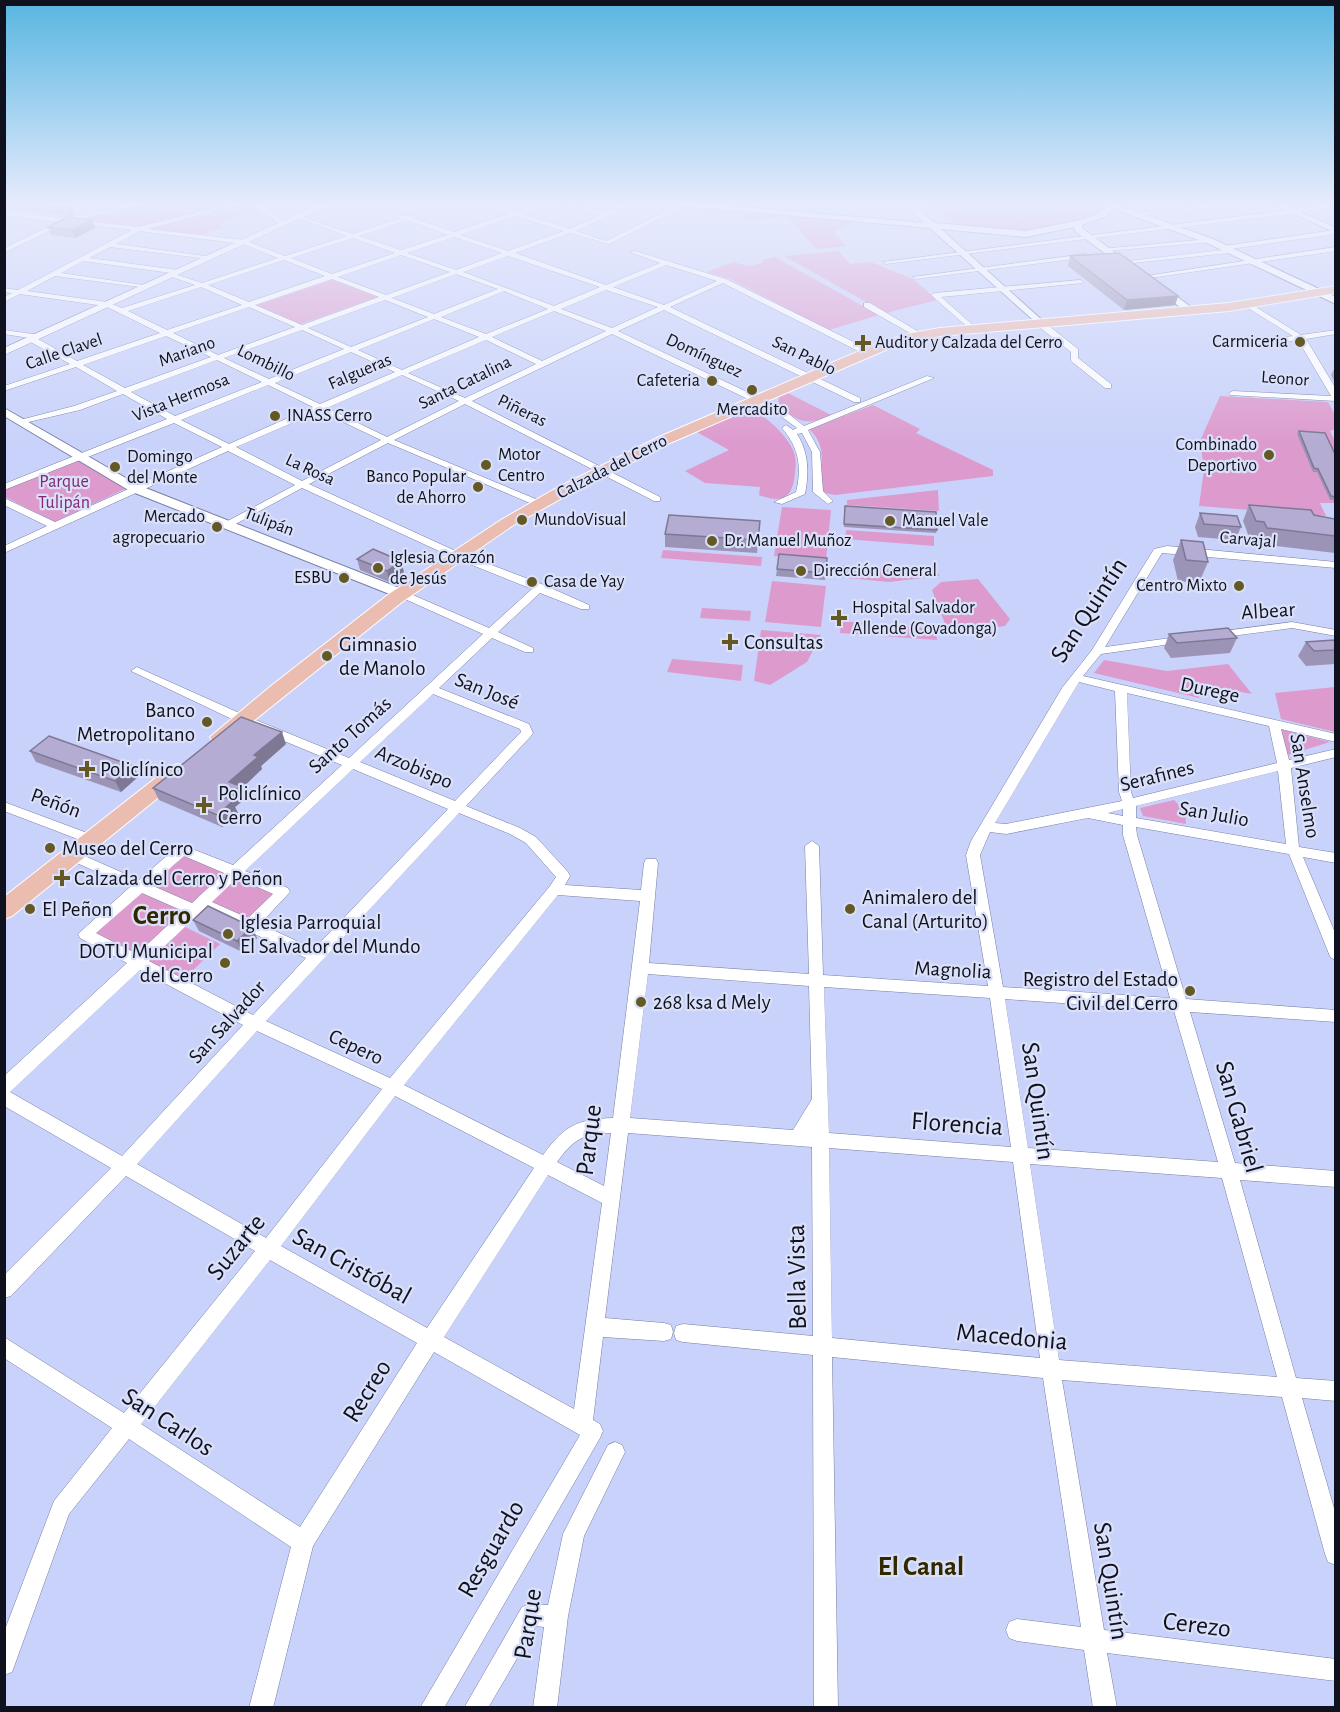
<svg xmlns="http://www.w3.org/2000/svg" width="1340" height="1712" font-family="'Alegreya Sans',sans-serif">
<rect width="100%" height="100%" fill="#c9d2fa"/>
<!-- green -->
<path fill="#dd9bcd" d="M148,204H252L264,217L244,214L218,225L223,227L199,236L83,219Z
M931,204H1101L1104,208C1071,229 984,240 948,220C942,216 937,209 931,204Z
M706,208L857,221L834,232L846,246L816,249L788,217L737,221L743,218L744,213L713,215L698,212Z
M838,251L850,264L871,262L913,279L937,300L886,313L784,256Z
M775,257L879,315L829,330L730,279L707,272L733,262L748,266L763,263L762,260Z
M332,280L377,297L301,324L257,305Z
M784,391L831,415C806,426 798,423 779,404L778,395Z
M1220,396L1328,402L1335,415V429L1330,431L1335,441L1336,503H1320L1326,516L1199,506L1204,469L1200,441Z
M873,405L920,429L916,433L993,470V476L835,495L824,493C815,468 832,451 809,429Z
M751,407C766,419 784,431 793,450C796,457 796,464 795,472C793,498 783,504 759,495L760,487L705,483L685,471L729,450L695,431Z
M81,460L125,489L55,522L5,497L4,490L73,461Z
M938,490L939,511L847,505V500Z
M782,507L831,510L826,560L774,556Z
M846,530L934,536V546L845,539Z
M663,550L762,557L761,566L661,558Z
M839,565L939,574V576L889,582L837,577Z
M978,579L1010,619L1005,626L954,633L947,629L932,590L941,582Z
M772,581L826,586L821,627L765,622Z
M702,608L751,611L750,621L700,618Z
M841,621L936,629L937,640L840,633Z
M761,630L821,635L807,662L770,685L754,681Z
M672,659L743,665L741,681L667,672Z
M1104,660L1167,671L1228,664L1252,694L1204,685L1199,698L1094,673Z
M1335,687V732L1281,719L1275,693Z
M1280,729L1330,742L1285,756Z
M1174,800L1185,811L1186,824L1143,816L1140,808Z
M182,854L277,893L250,921L206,901L181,925L220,944L184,979L89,933Z"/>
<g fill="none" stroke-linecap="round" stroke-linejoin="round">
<!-- minor casing -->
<g stroke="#777ea3" stroke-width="1">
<path id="minor" d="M132,204H142L76,220L138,227L232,204H241L148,229L244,240L285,256L347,236L298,218V216L353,234L401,218L362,204C378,204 395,217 408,216C424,215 438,204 454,204L413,218L454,232L509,214L482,204C494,204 506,212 516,211C527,210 535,204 546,204L521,214L570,229L601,215L556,204L606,212L625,204H632L576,231L606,241L681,204H688L609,244L570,233L515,253L606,285L660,263L630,252L635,251L726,279L870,350V354H864L723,283L670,307L860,398V402H854L664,310L618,331L781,408L804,426L927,376L934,378L808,430L820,452L823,491L833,501L828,504L813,492L812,452L802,433L797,434C809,453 809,473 805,494L782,504L774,502L796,492C802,467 799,448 782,428L786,425L793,430L797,428L775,412L612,334L472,401L660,497V501H654L465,404L394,440L543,502V506H537L388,443L309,484L460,553L544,585L589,605V609H581L540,593L498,632L533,648V652H525L492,638L439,688L529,724L533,733L531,736L466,806L520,828L536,837L568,872L570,876L565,885L641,890L644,863L646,859H656L658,863L649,963L809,974L805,846L812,841L819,846L823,975L988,986L966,855L971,841L1062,688L1092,650L1154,549L1167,546L1336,562V568L1162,553L1105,647L1185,636L1191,639L1185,642L1101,654L1083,676L1336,734V742L1281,729L1289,760L1336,749V757L1291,768L1299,847L1336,853V863L1303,857L1336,935V960L1331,958L1329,954L1289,854L1136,827L1137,835L1186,999L1336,1010V1022L1190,1012L1235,1163L1336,1171V1187L1240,1180L1296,1378L1336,1381V1401L1302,1398L1336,1515V1565L1328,1562L1325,1554L1282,1397L1062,1380L1104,1630L1336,1659V1681L1107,1653L1117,1708H1093L1084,1650L1017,1641L1009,1638L1006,1630L1009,1622L1017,1619L1081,1627L1043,1378L832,1357L838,1708H814L813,1355L683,1342L676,1340L674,1333L676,1326L683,1324L813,1336L812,1147L628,1133L605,1318L664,1323L671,1325L673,1332L671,1339L664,1341L603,1337L593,1420L600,1424L603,1431L600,1438L444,1708H420L580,1435L434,1352L313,1546L273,1708H249L291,1547L129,1439L69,1514L15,1664L12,1672L4,1675V1632L54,1501L112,1428L4,1358V1337L124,1413L255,1251L126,1176L11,1296L4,1298V1275L111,1168L4,1106V1076L127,963L80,938L78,934L130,887L68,859L66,856L68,853H78L139,880L177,847L182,845L233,865L342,765L238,722L131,671L137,667L141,669L246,716L349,758L483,634L398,596V592H406L489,628L532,589L452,557L302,488L230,527H224V523L295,485L228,451L4,553V546L47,526L4,505V498L55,522L222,447L174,423L4,490V484L167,419L123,394L80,410L20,424V420L74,406L117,391L76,367L4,391V386L70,364L29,341V338L4,334V330L40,335L41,337L38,339L77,361L160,333L105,306L20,294L4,302V297L12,293L4,292V288L18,290L132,230L67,222L4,253V248L59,222L4,215V211L65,219ZM515,216L564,231L508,251L460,235ZM407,220L448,235L401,250L359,236ZM139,231L243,244L278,258L202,283L172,273H180L178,270L89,258L110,247L209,259L212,257L116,244ZM454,237L502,253L456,270L407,253ZM353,238L395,253L332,274L291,258ZM401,255L450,272L386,295L338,277ZM508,256L600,287L554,306L463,272ZM284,260L325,276L249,302L208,285ZM83,261L171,273L169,276L195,285L122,308L107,302L27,291L55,276L147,288L150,286L61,273ZM666,265L717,281L664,305L613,287ZM456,274L498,289L434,314L392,298ZM332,279L379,297L302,325L255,305ZM201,287L242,305L167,330L128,311ZM606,290L658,307L612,328L561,309ZM504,291L548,309L486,334L441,317ZM385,300L428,317L351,347L308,328ZM249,307L295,327L218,355L173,333ZM554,311L606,331L542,361L492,337ZM434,319L479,337L402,370L358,350ZM302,330L344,349L269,379L224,358ZM166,336L211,357L125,388L83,365ZM486,340L536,364L465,398L408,373ZM351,352L395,372L320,404L275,383ZM217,360L262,382L175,416L131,392ZM402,375L459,401L387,437L327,408ZM268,385L313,407L229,444L181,420ZM320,411L381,440L302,481L236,447ZM1079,682L1115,691L1119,792L1122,801L1006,824L995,823ZM1127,693L1269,726L1277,763L1133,798L1131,792ZM433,694L520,729L521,732L455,801L360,762ZM353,769L448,809L314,949L260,924L290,892L288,888L245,871ZM1278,771L1286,844L1136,818V806ZM1123,809V816L1108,813ZM459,813L510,834L526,843L556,877L550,886L390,1078L266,1021ZM1088,818L1123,825V835L1170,998L1003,987L980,855L990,832L1006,834ZM184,856L224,873L192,903L151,885ZM237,878L273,894L248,918L212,902ZM142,893L183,911L137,954L96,933ZM558,895L640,901L613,1118C577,1119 564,1126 543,1155L404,1085ZM203,910L306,958L253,1015L149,961ZM140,970L243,1025L122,1156L10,1092ZM648,974L809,986L812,1099L793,1130L630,1118ZM824,987L990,998L1011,1147L829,1133ZM1005,999L1174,1011L1218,1162L1028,1148ZM257,1031L382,1089L266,1238L137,1164ZM395,1096L534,1168L427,1328L281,1246ZM611,1133L604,1186L557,1162C574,1139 582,1134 611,1133ZM829,1148L1013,1162L1040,1358L832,1338ZM1030,1164L1222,1178L1277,1377L1059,1360ZM548,1175L602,1203L574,1409L444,1337ZM270,1260L417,1343L300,1527L141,1424Z
M253,204H259L286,224L281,225Z
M1218,204H1236L1137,216L1134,214Z
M1336,204V208L886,264L883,262Z
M1336,230V234L1230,249L1232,251L1229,253L1123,264L1120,262L1223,250L1221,248L1224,246Z
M1210,239L1212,242L1105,251L1102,249Z
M1336,247V251L1143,279L1140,277Z
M1086,254L1088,257L916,279L913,277Z
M1081,280L1083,283L941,297L975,327L976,329L972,331L931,295L935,293Z
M1248,302L1301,335L1336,330V334L1306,339L1336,389V401L1230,395L1229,393L1233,391L1331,396L1298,340L1246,347V343H1249L1293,336L1245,306L1244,304Z
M864,303H870L924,335L917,337L864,307Z
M1038,322H1044L1078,349V358L1111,384V388H1105L1071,361V352L1038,326Z
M1292,622L1336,630V636L1292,628L1216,638L1211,635L1216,632Z
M4,802L98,837L100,840L98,843H88L4,811Z
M615,1442L622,1445L625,1452L584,1536L568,1616L557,1708H533L544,1627L536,1626L488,1708H464L522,1607L530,1604L548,1605L563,1534L608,1445Z"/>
</g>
<!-- tertiary casing -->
<g stroke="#777ea3" stroke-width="2">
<path id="tertiary" d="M679,204H708L924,223L904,204H912L935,223L1026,231L1080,220L1098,214L1107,207L1104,204H1115L1213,239L1336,297V304L1207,243L1114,209L1104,217L1082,225V228L1133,266V270H1127L1075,231L1074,227L1026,237L941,229L1044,322V326L1041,327L930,228L683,206Z
M1273,204H1283L1336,228V233Z
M1155,285H1161L1195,310L1187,312L1155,289Z
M4,408L138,485L407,591L409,594L407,597H397L130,491L4,416Z"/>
</g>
<!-- secondary casing -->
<g stroke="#777ea3" stroke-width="1">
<path id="secondary" d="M320,204H331L4,355V348Z"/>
</g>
<!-- primary casing -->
<g stroke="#fff" stroke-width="2">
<path id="primary" d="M1336,286V293L1229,311L940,336L888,349L670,443L564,497L512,526L402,602L227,742L220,744L213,742L210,737L271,686L389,594L501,520L553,490L659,437L878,343L912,333L940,328L1229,303Z
M178,764L185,766L188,771L185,776L12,916L4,919V897L171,766Z"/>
</g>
<!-- minor -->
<use href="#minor" fill="#fff" fill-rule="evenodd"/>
<!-- tertiary -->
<use href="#tertiary" fill="#fff" fill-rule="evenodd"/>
<!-- secondary -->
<use href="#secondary" fill="#fff" fill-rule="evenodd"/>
<!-- primary -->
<use href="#primary" fill="#ebbcb0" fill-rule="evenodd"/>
</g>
<!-- wall -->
<path fill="#9c94b6" d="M10,204H65L74,215L70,216L12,209Z
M48,227L95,228L75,238L51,235Z
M1070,256L1178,296L1175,305L1124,310L1068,266Z
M1334,369H1335V383L1331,375Z
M1299,431L1335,454V500H1330L1317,472H1313L1297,434Z
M1249,505L1335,519V553L1260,544L1257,538L1249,537L1243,521Z
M845,506L937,530L936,533L844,527Z
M1200,513L1241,527L1235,540L1198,537L1195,527Z
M760,521L757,553L665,547V534Z
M1181,540L1208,562L1199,583L1178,581L1173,560Z
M827,558L825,580L776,576L777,569Z
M357,559L404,572L389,582L360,570Z
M1169,634L1237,638L1230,653L1171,658L1164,648Z
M1335,641V664L1306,666L1298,656L1306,642Z
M286,744L261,766L262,769L241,789L245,799L235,807L238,813L222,827L159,800L153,788Z
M30,751L139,776L121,792L36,762Z
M193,920L257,938L242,952L199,931Z"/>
<!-- shaded-wall -->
<path fill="#7f7894" d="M71,207L74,215L70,216L67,208Z
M92,220L95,228L75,238L72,230Z
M1178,296L1175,305L1124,310L1127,300Z
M401,561L404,572L389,582L387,571Z
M282,732L286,744L261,766L262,769L241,789L245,799L235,807L238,813L222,827L217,815L226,798L229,782L254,755Z
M133,766L139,776L121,792L115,781Z
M252,927L257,938L242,952L237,941Z"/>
<!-- building -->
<path fill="#b5acd4" stroke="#7f7894" stroke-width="1.5" d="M30,204H65L71,207L67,208Z
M68,217L92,220L72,230L48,227Z
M1119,253L1178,296L1127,300L1070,256Z
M1299,431L1325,433L1335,454V497L1331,496L1318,469L1314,468Z
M1249,505L1311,510L1314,515L1335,519V536L1267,528L1264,522L1256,521Z
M845,506L936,512L937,530L844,524Z
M1200,513L1237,516L1241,527L1204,524Z
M669,515L760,521L758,540L665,534Z
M1181,540L1203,542L1208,562L1186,560Z
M373,549L401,561L387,571L357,559Z
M779,554L827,558L826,573L777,569Z
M1228,628L1237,638L1177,643L1169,634Z
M1334,640L1335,641V650L1314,651L1306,642Z
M241,717L282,732L254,755L258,757L229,782L240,786L226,798L233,801L217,815L153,788Z
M49,736L133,766L115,781L30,751Z
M208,906L252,927L237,941L193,920Z"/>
<!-- sky -->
<linearGradient id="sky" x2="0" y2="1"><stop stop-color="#57b6e1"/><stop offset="0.46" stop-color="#e7ebfd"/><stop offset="1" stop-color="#e7ebfd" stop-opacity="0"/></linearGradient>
<rect width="1340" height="443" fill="url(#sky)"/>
<!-- markers -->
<g fill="#645825" stroke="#dae0f8" stroke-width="2">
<circle cx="1300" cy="342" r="6"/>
<path d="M860 334h6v6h6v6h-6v6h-6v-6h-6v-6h6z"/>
<circle cx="712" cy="381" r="6"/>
<circle cx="752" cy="390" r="6"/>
<circle cx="275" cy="416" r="6"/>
<circle cx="1269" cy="455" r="6"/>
<circle cx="486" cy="465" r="6"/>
<circle cx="115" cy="467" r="6"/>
<circle cx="478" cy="487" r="6"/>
<circle cx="522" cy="520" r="6"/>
<circle cx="890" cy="521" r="6"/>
<circle cx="217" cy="527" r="6"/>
<circle cx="712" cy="541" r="6"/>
<circle cx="378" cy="568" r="6"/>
<circle cx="801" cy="571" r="6"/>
<circle cx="344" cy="578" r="6"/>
<circle cx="532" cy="582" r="6"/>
<circle cx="1239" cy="586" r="6"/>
<path d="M836 609h6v6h6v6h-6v6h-6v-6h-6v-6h6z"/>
<path d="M727 633h6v6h6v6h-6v6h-6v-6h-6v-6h6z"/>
<circle cx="327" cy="656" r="6"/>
<circle cx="207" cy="722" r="6"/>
<path d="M84 760h6v6h6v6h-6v6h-6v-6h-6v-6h6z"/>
<path d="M201 796h6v6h6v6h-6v6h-6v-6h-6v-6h6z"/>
<circle cx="50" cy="848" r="6"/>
<path d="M59 869h6v6h6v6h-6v6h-6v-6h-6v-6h6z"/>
<circle cx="30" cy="909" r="6"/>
<circle cx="850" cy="909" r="6"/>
<circle cx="228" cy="934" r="6"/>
<circle cx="225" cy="963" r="6"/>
<circle cx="1190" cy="991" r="6"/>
<circle cx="641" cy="1002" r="6"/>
</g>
<g text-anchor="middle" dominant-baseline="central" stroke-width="4.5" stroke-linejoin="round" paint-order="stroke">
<!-- far-poi labels -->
<g font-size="18" fill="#0f111f" stroke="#dae0f8" text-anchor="start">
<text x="1288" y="342" text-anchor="end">Carmiceria</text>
<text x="875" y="343">Auditor y Calzada del Cerro</text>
<text x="700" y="381" text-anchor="end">Cafeteria</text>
<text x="752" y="410" text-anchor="middle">Mercadito</text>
<text x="287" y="416">INASS Cerro</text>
<text x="1257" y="445" text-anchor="end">Combinado<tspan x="1257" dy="21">Deportivo</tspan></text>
<text x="498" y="455">Motor<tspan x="498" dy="21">Centro</tspan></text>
<text x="127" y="457">Domingo<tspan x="127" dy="21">del Monte</tspan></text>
<text x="466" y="477" text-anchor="end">Banco Popular<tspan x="466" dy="21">de Ahorro</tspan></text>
<text x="205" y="517" text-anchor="end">Mercado<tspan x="205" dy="21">agropecuario</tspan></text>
<text x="534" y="520">MundoVisual</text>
<text x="902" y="521">Manuel Vale</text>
<text x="724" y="541">Dr. Manuel Muñoz</text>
<text x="390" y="558">Iglesia Corazón<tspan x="390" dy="21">de Jesús</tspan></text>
<text x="813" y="571">Dirección General</text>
<text x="332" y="578" text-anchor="end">ESBU</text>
<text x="544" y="582">Casa de Yay</text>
<text x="1227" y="586" text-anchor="end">Centro Mixto</text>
<text x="852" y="608">Hospital Salvador<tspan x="852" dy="21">Allende (Covadonga)</tspan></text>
</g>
<!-- far-street labels -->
<g font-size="18" fill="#0f111f" stroke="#dae0f8">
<text transform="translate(64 352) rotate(-19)">Calle Clavel</text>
<text transform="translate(187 352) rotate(-20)">Mariano</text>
<text transform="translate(704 356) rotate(25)">Domínguez</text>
<text transform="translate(804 356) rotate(26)">San Pablo</text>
<text transform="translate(266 363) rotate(26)">Lombillo</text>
<text transform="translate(360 372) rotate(-23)">Falgueras</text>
<text transform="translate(1285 379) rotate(4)">Leonor</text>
<text transform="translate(465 383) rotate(-26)">Santa Catalina</text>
<text transform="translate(181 398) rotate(-22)">Vista Hermosa</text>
<text transform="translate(522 411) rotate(26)">Piñeras</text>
<text transform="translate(612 467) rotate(-27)">Calzada del Cerro</text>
<text transform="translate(310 470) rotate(25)">La Rosa</text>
<text transform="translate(269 522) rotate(21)">Tulipán</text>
<text transform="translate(1248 540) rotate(5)">Carvajal</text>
</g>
<!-- far-park labels -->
<g font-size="18" fill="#832773" stroke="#dae0f8">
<text x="64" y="482">Parque<tspan x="64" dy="21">Tulipán</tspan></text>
</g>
<!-- street labels -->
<g font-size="21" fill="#0f111f" stroke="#dae0f8">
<text transform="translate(1268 611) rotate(-4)">Albear</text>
<text transform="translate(1210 690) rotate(12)">Durege</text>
<text transform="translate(487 691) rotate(22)">San José</text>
<text transform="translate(350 735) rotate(-42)">Santo Tomás</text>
<text transform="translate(414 767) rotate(23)">Arzobispo</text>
<text transform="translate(1157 776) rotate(-14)">Serafines</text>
<text transform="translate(1305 786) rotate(81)">San Anselmo</text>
<text transform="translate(56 803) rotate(20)">Peñón</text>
<text transform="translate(1214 814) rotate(10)">San Julio</text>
<text transform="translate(953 970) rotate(3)">Magnolia</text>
<text transform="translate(227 1022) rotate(-48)">San Salvador</text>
<text transform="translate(356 1047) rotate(25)">Cepero</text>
</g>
<!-- poi labels -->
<g font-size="21" fill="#0f111f" stroke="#dae0f8" text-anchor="start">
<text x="744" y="642">Consultas</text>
<text x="339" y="644">Gimnasio<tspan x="339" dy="24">de Manolo</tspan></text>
<text x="195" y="710" text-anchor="end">Banco<tspan x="195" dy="24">Metropolitano</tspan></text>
<text x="100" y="769">Policlínico</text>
<text x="218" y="793">Policlínico<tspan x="218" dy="24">Cerro</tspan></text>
<text x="62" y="848">Museo del Cerro</text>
<text x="74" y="878">Calzada del Cerro y Peñon</text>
<text x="862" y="897">Animalero del<tspan x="862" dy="24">Canal (Arturito)</tspan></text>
<text x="42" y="909">El Peñon</text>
<text x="240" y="922">Iglesia Parroquial<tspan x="240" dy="24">El Salvador del Mundo</tspan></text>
<text x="213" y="951" text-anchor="end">DOTU Municipal<tspan x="213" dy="24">del Cerro</tspan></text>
<text x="1178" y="979" text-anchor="end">Registro del Estado<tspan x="1178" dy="24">Civil del Cerro</tspan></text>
<text x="653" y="1002">268 ksa d Mely</text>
</g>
<!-- near-street labels -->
<g font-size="26" fill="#0f111f" stroke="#dae0f8">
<text transform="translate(1089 610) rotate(-57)">San Quintín</text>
<text transform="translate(1038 1101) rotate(82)">San Quintín</text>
<text transform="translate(1239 1117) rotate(74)">San Gabriel</text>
<text transform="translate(957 1124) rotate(4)">Florencia</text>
<text transform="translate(589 1140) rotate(-83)">Parque</text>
<text transform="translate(236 1247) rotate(-51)">Suzarte</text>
<text transform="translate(352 1266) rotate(29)">San Cristóbal</text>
<text transform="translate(797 1277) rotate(-91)">Bella Vista</text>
<text transform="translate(1012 1337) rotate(5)">Macedonia</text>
<text transform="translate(367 1391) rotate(-58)">Recreo</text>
<text transform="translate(168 1422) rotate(33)">San Carlos</text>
<text transform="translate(491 1549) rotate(-60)">Resguardo</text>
<text transform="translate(1111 1581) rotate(81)">San Quintín</text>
<text transform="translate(528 1624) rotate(-81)">Parque</text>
<text transform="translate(1197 1625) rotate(7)">Cerezo</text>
</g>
<!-- district labels -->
<g font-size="27" font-weight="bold" fill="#322800" stroke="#dae0f8">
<text x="162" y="915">Cerro</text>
</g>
<!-- near-neighbourhood labels -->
<g font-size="27" font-weight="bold" fill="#322800" stroke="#dae0f8">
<text x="921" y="1566">El Canal</text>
</g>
</g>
<!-- border -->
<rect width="1340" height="1712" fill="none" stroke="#0f111f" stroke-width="12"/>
</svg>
